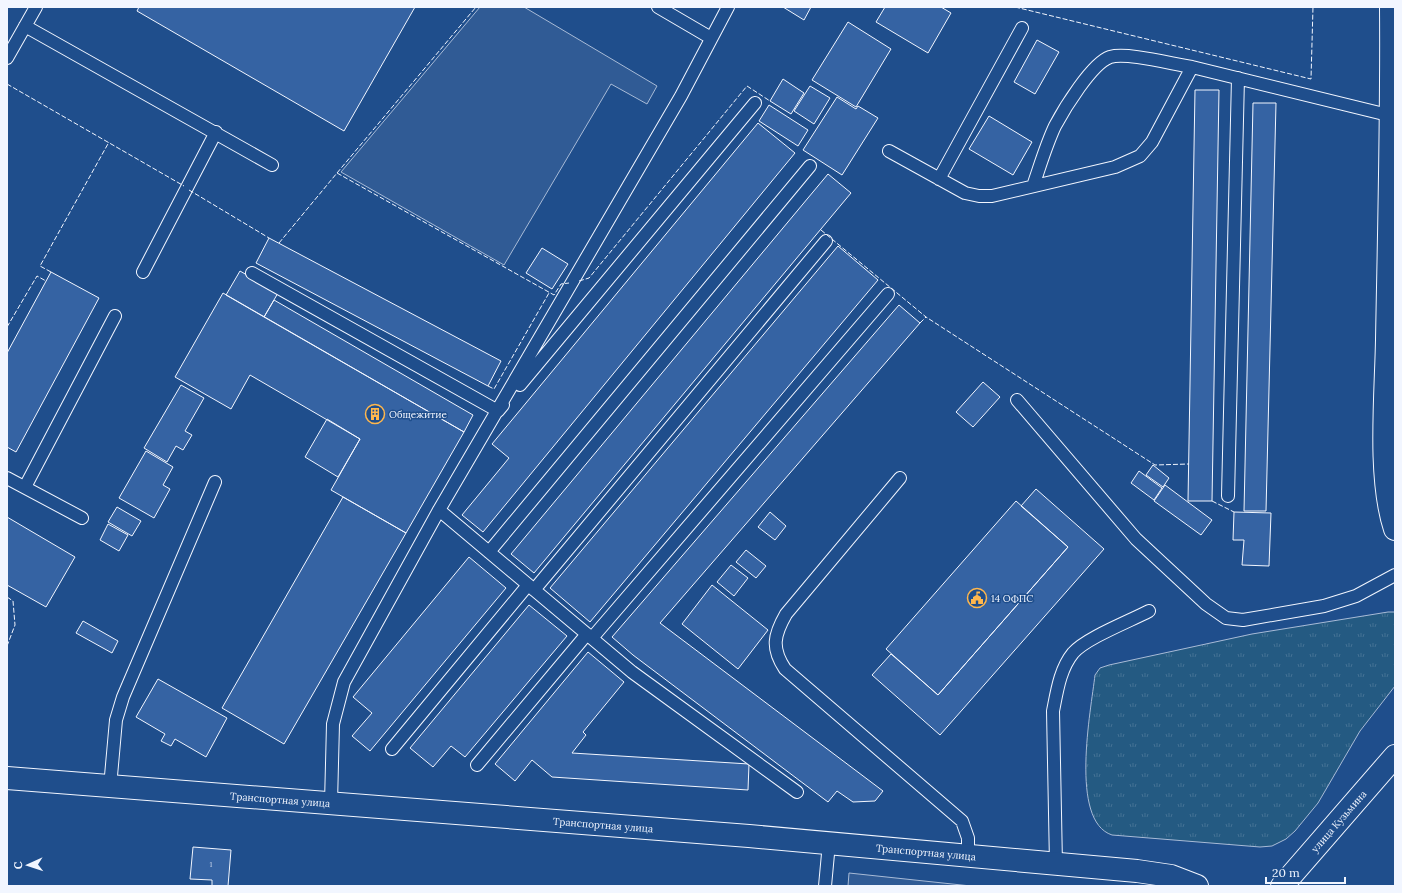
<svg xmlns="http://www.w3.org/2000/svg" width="1402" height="893" font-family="Lora,serif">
<defs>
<pattern id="grass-tufts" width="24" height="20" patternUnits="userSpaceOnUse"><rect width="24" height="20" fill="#245a82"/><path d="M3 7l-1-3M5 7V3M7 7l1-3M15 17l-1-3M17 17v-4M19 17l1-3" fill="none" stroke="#447295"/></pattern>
</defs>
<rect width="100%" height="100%" fill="#1f4e8c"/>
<!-- grass -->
<path fill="url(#grass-tufts)" stroke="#a8bbd7" d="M1388,612H1395V686L1360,731L1318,803L1295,831L1286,839L1272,846L1260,847L1112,835C1069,821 1091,710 1095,675L1100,668L1109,665L1252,634Z"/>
<!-- parking -->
<path fill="#305b95" stroke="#a8bbd7" d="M480,7H524L657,86L647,104L611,84L504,265L341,172Z
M849,873L971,886H848Z"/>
<!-- building -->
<path fill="#3563a3" stroke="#f2f6ff" d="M139,7H415L344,131L137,11Z
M783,7H811L804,20Z
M885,7H941L951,13L928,53L876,22Z
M848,22L891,49L856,107L812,80Z
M1037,40L1059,52L1035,94L1014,82Z
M783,79L804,93L791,114L770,101Z
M810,86L830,98L814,124L794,111Z
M1195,90H1219L1212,501H1188Z
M837,97L856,109L858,106L878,118L842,175L803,150Z
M1253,103H1276L1266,511H1244Z
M769,105L808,130L798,146L759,121Z
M989,116L1032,142L1013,175L969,149Z
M758,123L795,153L483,532L462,515L509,458L492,444Z
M828,174L851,193L534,573L511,554Z
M269,238L501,361L488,386L256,263Z
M838,246L878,280L590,622L550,588Z
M542,248L568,264L552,289L526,273Z
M240,271L278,293L264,317L226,295Z
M51,272L99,298L16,452L7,447V353Z
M223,293L464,432L406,533L331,490L360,439L250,375L231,409L175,377Z
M274,300L473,415L464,432L264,317Z
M899,305L920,323L660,623L883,791L875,801L853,802L837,791L828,802L633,655L612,637Z
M983,382L1000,397L973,427L956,412Z
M181,385L204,398L185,431L192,435L183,450L176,446L167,462L144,448Z
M327,419L360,439L338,477L305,457Z
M146,451L173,467L163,485L170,489L154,518L119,498Z
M1153,465L1169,478L1163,487L1146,475Z
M1139,471L1162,488L1154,500L1131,483Z
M1165,485L1212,520L1201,535L1154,501Z
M1036,489L1104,549L940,735L872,675L891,654L938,695L1068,547L1021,506Z
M343,497L406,533L284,744L222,708Z
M1016,501L1068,547L938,695L886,649Z
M117,507L141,521L132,536L108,522Z
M770,512L786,526L775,540L758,527Z
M1234,512L1271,513L1269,566L1242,565L1244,540H1233Z
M7,517L75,557L46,607L7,585Z
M108,524L128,535L119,551L100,540Z
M746,550L766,566L756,578L736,562Z
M469,557L506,588L370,751L352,736L372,713L353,697Z
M731,565L748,578L734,596L717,582Z
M712,585L768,630L738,669L682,624Z
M529,605L567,636L465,757L451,746L433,767L410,748Z
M83,621L118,641L112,653L76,633Z
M588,652L624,682L583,732L586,735L572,753L749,764L748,790L552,777L532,760L515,781L495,764Z
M158,679L227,718L206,757L175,739L171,746L161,741L165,734L136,717Z
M193,847L231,850L228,886H212V880L190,879Z"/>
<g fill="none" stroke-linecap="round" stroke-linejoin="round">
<!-- lane casing -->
<g stroke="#f2f6ff" stroke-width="14">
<path id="lane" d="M658,7L711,38
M25,26L272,165
M7,58L36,7
M889,151L965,193L979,196H992L1115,167L1140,156L1152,142L1192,67L1392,116
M939,179L1022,28
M1033,186C1040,166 1046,145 1055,126C1064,109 1092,63 1110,57C1127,52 1172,64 1192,67
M143,272L216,132
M252,273L498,411L503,405
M520,385L755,103
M1017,400L1136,539L1206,604L1226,618L1243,620L1324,606L1356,596L1395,575
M7,478L82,518
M900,478L786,614C774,635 771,648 785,669L962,821L968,838V857
M25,487L115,316
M1228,496L1238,78
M439,510L632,672L797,792
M489,552L810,166
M534,590L826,241
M592,638L888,294
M392,749L528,585
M477,765L587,634
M110,787L116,720L123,697L215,482
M331,803L333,724L344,682L439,510L681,96L728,7
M1056,864L1053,711C1057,691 1060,669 1073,653C1086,638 1130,621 1149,611
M825,886L829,843"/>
</g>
<!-- street casing -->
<g stroke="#f2f6ff" stroke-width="24">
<g id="street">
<path d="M1391,7C1392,118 1389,229 1387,340C1386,395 1378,478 1395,529"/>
<path id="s1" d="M7,778L749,836L1137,871L1171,876L1197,886"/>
</g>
</g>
<!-- secondary casing -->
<g stroke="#f2f6ff" stroke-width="24">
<g id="secondary">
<path id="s2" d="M1282,886L1395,756"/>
</g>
</g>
<!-- lane -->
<use href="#lane" stroke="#1f4e8c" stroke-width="12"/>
<!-- street -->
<use href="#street" stroke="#1f4e8c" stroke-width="22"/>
<!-- secondary -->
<use href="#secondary" stroke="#1f4e8c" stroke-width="22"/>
<!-- fence -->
<path stroke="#f2f6ff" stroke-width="1" stroke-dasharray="5 2" stroke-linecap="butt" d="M1015,7L1311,79L1313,7
M7,84L184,186
M337,173L476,7
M189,190L269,238
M821,230L926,317L1155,465L1189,464
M279,243L337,173L554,295L561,284L569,283
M51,272L40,266L109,142
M579,281L589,278L747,86L770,101
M920,323L926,317
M7,327L37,276L46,281
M488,386L494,389L549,293
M1212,501L1234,512
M7,597L13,601L15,625L7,646"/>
</g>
<!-- icons -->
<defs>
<g id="building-ring" transform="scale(1)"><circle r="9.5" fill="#1f4e8c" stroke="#ffb74d" stroke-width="1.5"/><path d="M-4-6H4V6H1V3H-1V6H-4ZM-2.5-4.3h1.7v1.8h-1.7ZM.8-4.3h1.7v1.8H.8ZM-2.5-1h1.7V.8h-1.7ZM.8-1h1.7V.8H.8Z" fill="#ffb74d"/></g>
<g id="civic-ring" transform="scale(1)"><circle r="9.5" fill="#1f4e8c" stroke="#ffb74d" stroke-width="1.5"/><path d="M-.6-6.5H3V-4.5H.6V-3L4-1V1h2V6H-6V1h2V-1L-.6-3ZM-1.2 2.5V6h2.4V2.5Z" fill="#ffb74d"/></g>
</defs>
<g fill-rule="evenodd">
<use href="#building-ring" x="375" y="414"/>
<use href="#civic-ring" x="977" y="598"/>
</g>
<g text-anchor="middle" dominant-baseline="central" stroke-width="3" stroke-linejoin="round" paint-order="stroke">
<!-- number labels -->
<g font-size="8" fill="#c3d1e8">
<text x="211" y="864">1</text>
</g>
<!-- poi labels -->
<g font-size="10" fill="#f2f6ff" stroke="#1f4e8c" text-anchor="start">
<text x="389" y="414">Общежитие</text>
<text x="991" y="598">14 ОФПС</text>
</g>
<!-- street labels -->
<g font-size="10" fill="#f2f6ff" stroke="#1f4e8c">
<text stroke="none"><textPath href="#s1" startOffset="274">Транспортная улица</textPath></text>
<text stroke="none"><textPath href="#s2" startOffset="86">улица Кузьмина</textPath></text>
<text stroke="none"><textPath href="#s1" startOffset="598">Транспортная улица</textPath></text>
<text stroke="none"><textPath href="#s1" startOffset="922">Транспортная улица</textPath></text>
</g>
</g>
<!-- border -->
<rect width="1402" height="893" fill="none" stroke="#f2f6ff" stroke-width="16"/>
<!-- north arrow -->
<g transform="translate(28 865) rotate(267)" stroke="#1f4e8c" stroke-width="3" paint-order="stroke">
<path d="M0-3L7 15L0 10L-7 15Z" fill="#f2f6ff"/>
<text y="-6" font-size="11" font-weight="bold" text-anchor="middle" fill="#f2f6ff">С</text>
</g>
<!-- scale -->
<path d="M1266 877v6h79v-6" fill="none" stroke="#f2f6ff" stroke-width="2"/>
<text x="1272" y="877" font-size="12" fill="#f2f6ff" stroke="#1f4e8c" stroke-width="3" paint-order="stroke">20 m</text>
</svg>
